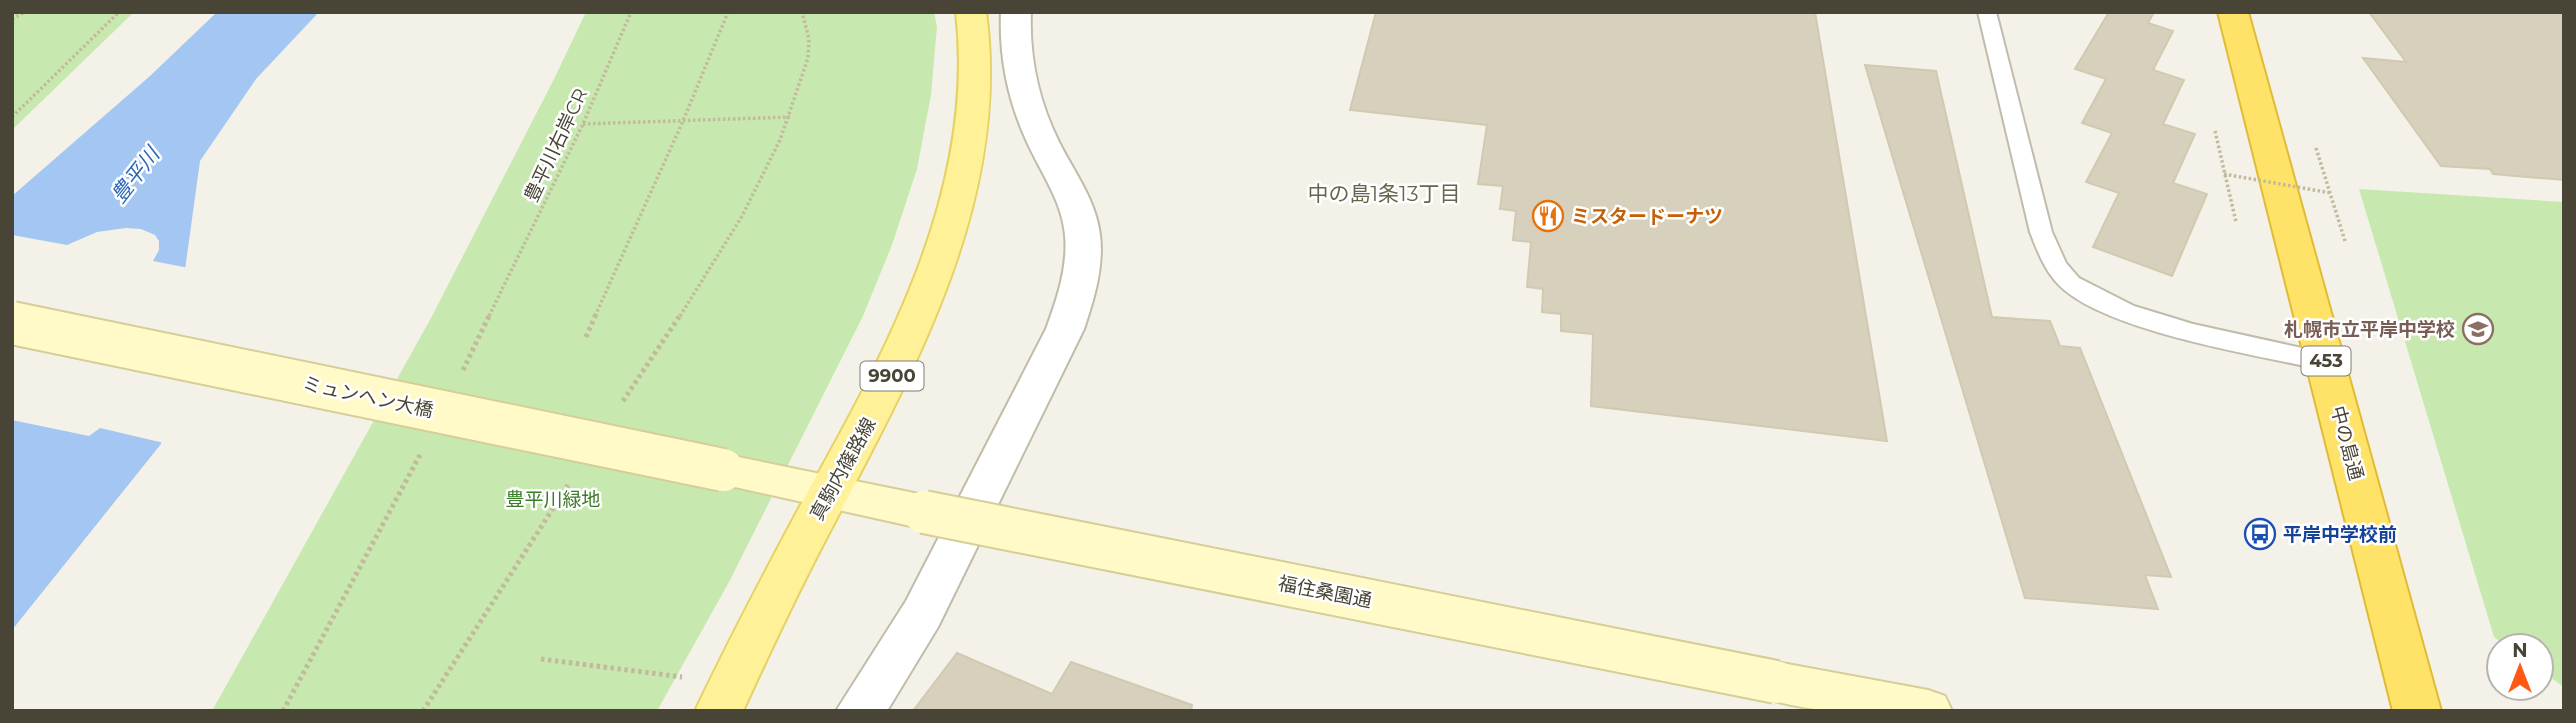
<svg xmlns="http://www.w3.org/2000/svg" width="2576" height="723" font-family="Montserrat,'Noto Sans JP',sans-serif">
<rect width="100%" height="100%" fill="#f4f2e8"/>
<!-- green -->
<path fill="#c7e9b0" d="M12,12H134L12,130Z
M586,12H934L937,27L931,95L917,169L892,245L863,316L729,582L657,711H212L431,318L554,79Z
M2359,189L2564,202V687L2541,671V646H2506L2494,637Z"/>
<!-- water -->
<path fill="#a4c6f2" d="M217,12H319L256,79L200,161L161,444L12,630V196L150,76Z"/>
<!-- pier -->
<path fill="#f4f2e8" d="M126,228L141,229L155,235L159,241V250L153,261L189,268L164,443L100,428L89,436L12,420V235L67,245L97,232Z"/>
<!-- building -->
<path fill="#d6d0bd" stroke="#d1c9b0" stroke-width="2" d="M1376,12H1815L1887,441L1591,406L1593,334L1561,331V314L1542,312L1543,289L1527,287L1531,242L1513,240L1516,211L1500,209L1503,186L1478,184L1487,125L1350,110Z
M2109,12H2154L2148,23L2173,31L2153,70L2184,80L2163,124L2195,134L2173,183L2207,194L2172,276L2093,247L2119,193L2086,182L2112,133L2082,123L2106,79L2075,69Z
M2369,12H2564V180L2493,174L2490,169L2441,166L2363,58L2406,62Z
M1865,65L1936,71L1992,317L2050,321L2060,346L2080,348L2171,577L2145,575L2158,609L2025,598Z
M957,653L1052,694L1071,662L1192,705L1191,711H913Z"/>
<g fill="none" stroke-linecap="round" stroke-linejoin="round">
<!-- lane casing -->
<g stroke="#c0bcaa" stroke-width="4">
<path id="lane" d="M1978,12H1996L2052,232L2066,263L2079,278L2134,306L2193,324L2334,355L2337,361L2334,367L2325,370C2260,356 2102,331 2058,284C2044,269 2037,250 2030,232Z"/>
</g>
<!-- street casing -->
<g stroke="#c0bcaa" stroke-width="4">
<path id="street" d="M1001,12H1031C1029,57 1039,102 1059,142C1074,172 1096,200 1100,235C1104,267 1094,299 1084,329L938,627L887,711H836L906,601L1046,329C1057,299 1068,267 1065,235C1062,201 1041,173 1027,142C1008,101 999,57 1001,12Z"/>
</g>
<!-- secondary casing -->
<g stroke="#d5ce97" stroke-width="4">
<path id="secondary" d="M723,454L924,495L939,500L945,512L939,524L924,529L708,481L702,470L708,459Z
M1776,662L1928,690L1945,696L1952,711C1888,711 1820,718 1759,696L1752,682L1759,668Z"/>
</g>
<!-- primary casing -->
<g stroke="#e6d264" stroke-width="4">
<path id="primary" d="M956,12H986C1011,194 919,361 838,516C804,580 773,645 743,711H695C728,642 763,575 799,508C883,357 977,192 956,12Z"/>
</g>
<!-- highway casing -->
<g stroke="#e1bb36" stroke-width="4">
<path id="highway" d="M2218,12H2248L2441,711H2393Z"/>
</g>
<!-- path-far1 -->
<path stroke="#c2ba9b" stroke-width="3.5" stroke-dasharray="2.5 2.5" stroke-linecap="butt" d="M12,19L25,12
M12,117L119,12
M583,124L790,117
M2215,131L2236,222
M2316,148L2345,241
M489,316L583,124L631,12
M595,316L683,121L728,12
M680,316L741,218L780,140L808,58L809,39L802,12"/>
<!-- path -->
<path stroke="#c2ba9b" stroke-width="5" stroke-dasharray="3.5 3.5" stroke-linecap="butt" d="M586,337L596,314
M463,370L490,314
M623,401L681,314
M541,659L682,677
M283,711L421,453
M423,711L568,485"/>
<!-- lane -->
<use href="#lane" fill="#fff" fill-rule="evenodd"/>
<!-- street -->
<use href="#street" fill="#fff" fill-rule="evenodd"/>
<!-- secondary -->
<use href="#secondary" fill="#fffac8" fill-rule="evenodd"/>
<!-- primary -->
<use href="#primary" fill="#fff197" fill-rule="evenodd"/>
<!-- highway -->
<use href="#highway" fill="#ffe369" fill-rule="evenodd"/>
<!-- secondary-bridge casing -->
<g stroke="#d5ce97" stroke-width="46" stroke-linecap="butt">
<path id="secondary-bridge" d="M12,323L723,470
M924,512L1776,682"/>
</g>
<!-- path-bridge -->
<path stroke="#c2ba9b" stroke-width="3.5" stroke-dasharray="2.5 2.5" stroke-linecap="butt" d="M2224,174L2331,193"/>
<!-- secondary-bridge -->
<use href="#secondary-bridge" stroke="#fffac8" stroke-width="42"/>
</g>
<!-- icons -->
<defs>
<g id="restaurant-ring" transform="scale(1.575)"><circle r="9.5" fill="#fff" stroke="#e8710a" stroke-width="1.5"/><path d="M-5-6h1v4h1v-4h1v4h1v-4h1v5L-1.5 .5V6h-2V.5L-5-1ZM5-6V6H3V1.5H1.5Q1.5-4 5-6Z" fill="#e8710a"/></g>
<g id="school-ring" transform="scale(1.575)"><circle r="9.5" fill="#fff" stroke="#8d6e63" stroke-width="1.5"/><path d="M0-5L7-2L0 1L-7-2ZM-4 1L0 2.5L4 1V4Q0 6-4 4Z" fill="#8d6e63"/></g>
<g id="bus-ring" transform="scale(1.575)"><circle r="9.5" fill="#fff" stroke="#1a4fb4" stroke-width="1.5"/><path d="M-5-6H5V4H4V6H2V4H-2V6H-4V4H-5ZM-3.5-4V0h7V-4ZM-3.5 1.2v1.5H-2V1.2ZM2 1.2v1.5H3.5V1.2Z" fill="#1a4fb4"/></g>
</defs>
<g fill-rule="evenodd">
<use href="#restaurant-ring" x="1548" y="216"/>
<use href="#school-ring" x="2478" y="329"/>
<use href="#bus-ring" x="2260" y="534"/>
</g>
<g text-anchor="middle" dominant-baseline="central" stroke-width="5" stroke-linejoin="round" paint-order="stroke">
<!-- shield labels -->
<g fill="#fff" stroke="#7f7c72" stroke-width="2">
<rect x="2301.5" y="346.5" width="49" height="29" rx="5"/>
<rect x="860.5" y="361.5" width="63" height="29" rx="5"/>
</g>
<g font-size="18" font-weight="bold" fill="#484436">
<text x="2326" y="361">453</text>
<text x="892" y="376">9900</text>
</g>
<!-- street labels -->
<g font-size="19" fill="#484436" stroke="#fff">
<text transform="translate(556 145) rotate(-65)">豊平川右岸CR</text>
<text transform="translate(368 397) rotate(12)">ミュンヘン大橋</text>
<text transform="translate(2347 443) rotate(75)">中の島通</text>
<text transform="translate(843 469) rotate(-61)">真駒内篠路線</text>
<text transform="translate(1325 592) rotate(11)">福住桑園通</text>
</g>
<!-- food labels -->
<g font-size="19" font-weight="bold" fill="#c56008" stroke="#fff" text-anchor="start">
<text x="1571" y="216">ミスタードーナツ</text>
</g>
<!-- education labels -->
<g font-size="19" font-weight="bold" fill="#785e54" stroke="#fff" text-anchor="end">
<text x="2455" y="329">札幌市立平岸中学校</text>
</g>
<!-- park labels -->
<g font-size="19" fill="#3b7c28" stroke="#fff">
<text x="553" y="499">豊平川緑地</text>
</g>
<!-- transit labels -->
<g font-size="19" font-weight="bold" fill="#164399" stroke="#fff" text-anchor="start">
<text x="2283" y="534">平岸中学校前</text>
</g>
<!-- water labels -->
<g font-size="21" font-style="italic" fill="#2d68b7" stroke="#fff">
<text transform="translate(135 175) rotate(-52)">豊平川</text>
</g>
<!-- neighbourhood labels -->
<g font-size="21" fill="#6b644d" stroke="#fff">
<text x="1384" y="193">中の島1条13丁目</text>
</g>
</g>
<!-- border -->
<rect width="2576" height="723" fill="none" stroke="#484436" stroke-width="28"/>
<!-- north arrow -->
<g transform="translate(2520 667)"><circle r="33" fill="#ffffff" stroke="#b6b4af" stroke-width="2"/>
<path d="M0-5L12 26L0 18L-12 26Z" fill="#fe5a15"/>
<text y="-10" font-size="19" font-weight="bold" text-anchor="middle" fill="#484436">N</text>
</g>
</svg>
